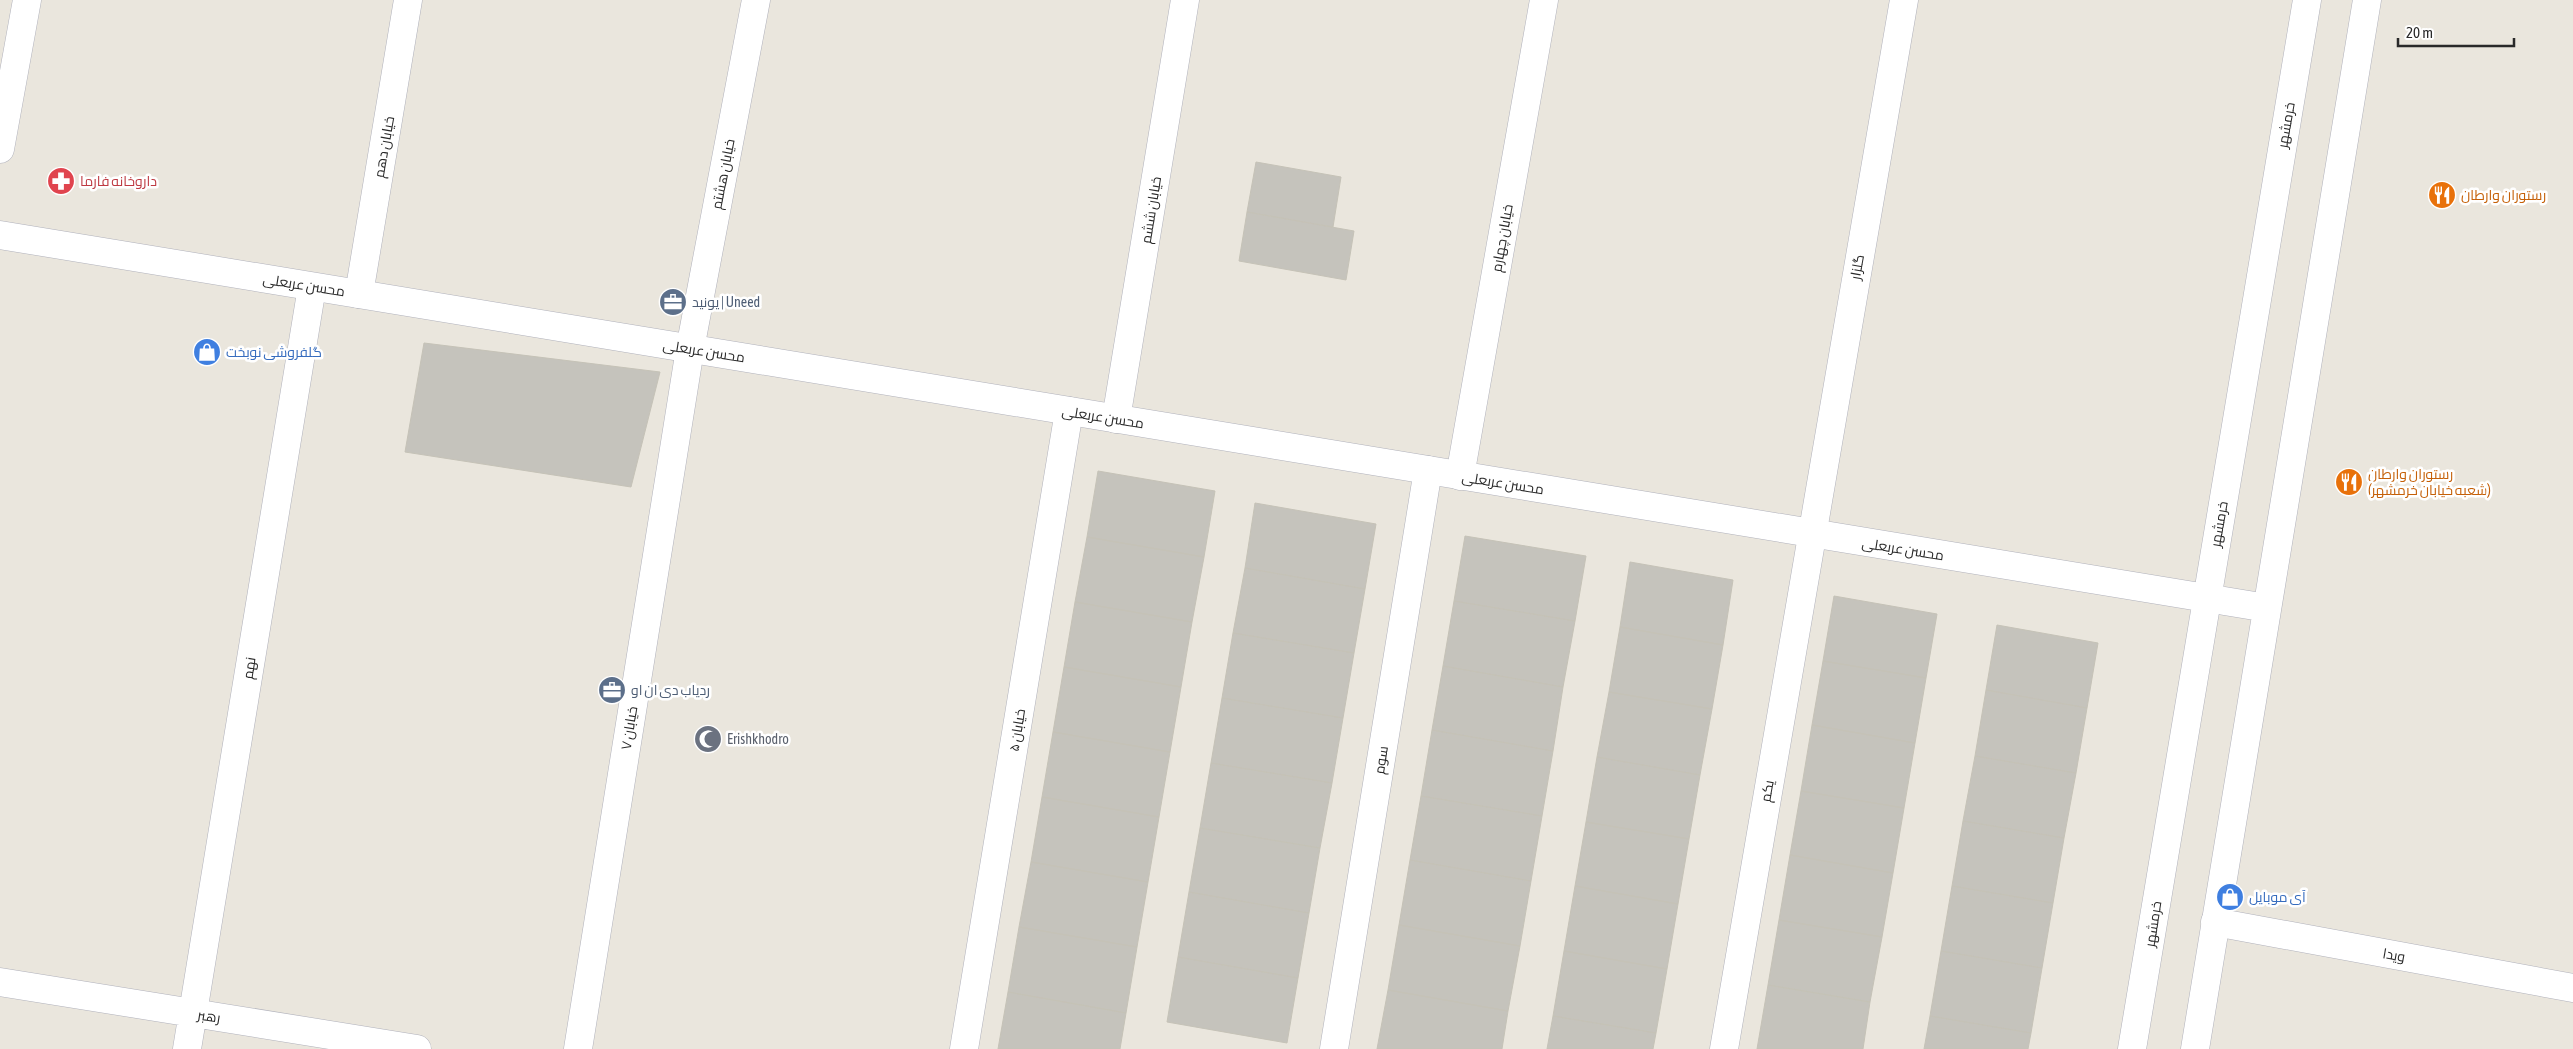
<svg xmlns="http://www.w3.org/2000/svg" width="2573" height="1049" font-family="'Asap Condensed',Cairo,sans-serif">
<rect width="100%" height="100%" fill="#eae6dd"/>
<!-- building -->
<path fill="#c5c3bc" stroke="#c5c2b7" d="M1256,162L1341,177L1333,227L1247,212Z
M1247,212L1354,231L1346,280L1239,261Z
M424,343L660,372L631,487L405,452Z
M1098,471L1215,491L1204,557L1087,537Z
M1255,503L1376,524L1365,589L1245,568Z
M1465,536L1586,556L1575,621L1454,601Z
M1087,537L1204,557L1192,622L1075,602Z
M1630,562L1733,580L1723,645L1620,627Z
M1245,568L1365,589L1354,653L1233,633Z
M1834,596L1937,614L1926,678L1823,661Z
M1454,601L1575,621L1563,687L1443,666Z
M1075,602L1192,622L1181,687L1064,667Z
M1997,625L2098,643L2087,708L1986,690Z
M1620,627L1723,645L1712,709L1609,692Z
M1233,633L1354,653L1343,718L1222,698Z
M1823,661L1926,678L1915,743L1812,725Z
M1443,666L1563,687L1553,751L1432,730Z
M1064,667L1181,687L1170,752L1053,732Z
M1986,690L2087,708L2076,773L1975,756Z
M1609,692L1712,709L1700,775L1597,757Z
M1222,698L1343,718L1332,783L1211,763Z
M1812,725L1915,743L1904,808L1801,791Z
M1432,730L1553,751L1542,816L1421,796Z
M1053,732L1170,752L1159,817L1042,797Z
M1975,756L2076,773L2064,838L1963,821Z
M1597,757L1700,775L1689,839L1586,822Z
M1211,763L1332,783L1320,848L1200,828Z
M1801,791L1904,808L1893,873L1790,855Z
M1421,796L1542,816L1531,881L1410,860Z
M1042,797L1159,817L1148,882L1031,862Z
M1963,821L2064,838L2053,903L1952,886Z
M1586,822L1689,839L1678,904L1575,886Z
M1200,828L1320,848L1309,913L1189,892Z
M1790,855L1893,873L1882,937L1779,920Z
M1410,860L1531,881L1520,946L1399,925Z
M1031,862L1148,882L1137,947L1019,927Z
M1575,886L1678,904L1667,969L1564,951Z
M1952,886L2053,903L2042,968L1941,951Z
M1189,892L1309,913L1298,978L1178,957Z
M1779,920L1882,937L1870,1002L1768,985Z
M1399,925L1520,946L1508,1011L1388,990Z
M1019,927L1137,947L1126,1013L1008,992Z
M1564,951L1667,969L1656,1033L1553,1016Z
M1941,951L2042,968L2031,1033L1930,1016Z
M1178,957L1298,978L1287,1043L1167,1022Z
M1768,985L1870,1002L1863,1049H1757Z
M1388,990L1508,1011L1502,1049H1377Z
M1008,992L1126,1013L1120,1049H998Z
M1553,1016L1656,1033L1653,1049H1547Z
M1930,1016L2031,1033L2028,1049H1924Z"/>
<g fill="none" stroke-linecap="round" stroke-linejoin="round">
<!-- minor casing -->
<g stroke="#b0b1bb" stroke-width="29">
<path id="minor" d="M0,149L27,0
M359,294L408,0
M1116,419L1185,0
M1460,476L1544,0
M2215,922L2573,988
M0,982L417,1049
M187,1049L312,287
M578,1049L690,349L756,0
M964,1049L1069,411
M1334,1049L1428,470
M1724,1049L1904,0"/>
</g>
<!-- secondary casing -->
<g stroke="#b0b1bb" stroke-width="29">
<path id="secondary" d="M0,235L2267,608
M2132,1049L2307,0
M2195,1049L2367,0"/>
</g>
<!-- minor -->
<use href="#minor" stroke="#fff" stroke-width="28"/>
<!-- secondary -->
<use href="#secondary" stroke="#fff" stroke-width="28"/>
</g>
<!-- icons -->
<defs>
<g id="pharmacy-disc" transform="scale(1.4375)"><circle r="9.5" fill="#e0444e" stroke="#fff"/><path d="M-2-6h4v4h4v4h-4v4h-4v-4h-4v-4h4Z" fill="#fff"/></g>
<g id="restaurant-disc" transform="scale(1.4375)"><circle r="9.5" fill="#e8710a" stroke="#fff"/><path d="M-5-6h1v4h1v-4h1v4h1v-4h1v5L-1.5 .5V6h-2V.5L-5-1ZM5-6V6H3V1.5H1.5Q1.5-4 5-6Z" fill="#fff"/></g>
<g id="office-disc" transform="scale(1.4375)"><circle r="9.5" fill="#5c6f8a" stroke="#fff"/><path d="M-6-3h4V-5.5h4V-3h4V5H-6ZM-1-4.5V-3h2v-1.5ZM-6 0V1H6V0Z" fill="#fff"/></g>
<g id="shop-disc" transform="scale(1.4375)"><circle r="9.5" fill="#3f7fe0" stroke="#fff"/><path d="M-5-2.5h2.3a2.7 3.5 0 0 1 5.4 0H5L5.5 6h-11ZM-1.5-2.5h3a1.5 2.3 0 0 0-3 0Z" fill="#fff"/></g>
<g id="mosque-disc" transform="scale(1.4375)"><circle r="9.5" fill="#6b7280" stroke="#fff"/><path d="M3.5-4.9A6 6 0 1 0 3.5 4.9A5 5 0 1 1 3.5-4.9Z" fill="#fff"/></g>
</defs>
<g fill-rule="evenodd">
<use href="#pharmacy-disc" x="61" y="181"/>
<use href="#restaurant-disc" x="2442" y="195"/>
<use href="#office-disc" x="673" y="302"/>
<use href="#shop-disc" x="207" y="352"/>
<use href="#restaurant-disc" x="2349" y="482"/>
<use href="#office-disc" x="612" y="690"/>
<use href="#mosque-disc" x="708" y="739"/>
<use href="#shop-disc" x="2230" y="897"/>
</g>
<g text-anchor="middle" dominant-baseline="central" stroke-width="5" stroke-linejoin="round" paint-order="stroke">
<!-- street labels -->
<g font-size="14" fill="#292929" stroke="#fff">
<text transform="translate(2286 125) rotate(-80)">خرمشهر</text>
<text transform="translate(384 147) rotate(-80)">خیابان دهم</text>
<text transform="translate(723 174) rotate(-79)">خیابان هشتم</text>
<text transform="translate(1151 210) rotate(-81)">خیابان ششم</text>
<text transform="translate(1502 238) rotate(-80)">خیابان چهارم</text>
<text transform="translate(1857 267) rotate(-80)">گلزار</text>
<text transform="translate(304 285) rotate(9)">محسن عربعلی</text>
<text transform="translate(704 351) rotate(9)">محسن عربعلی</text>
<text transform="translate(1103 417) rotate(9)">محسن عربعلی</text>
<text transform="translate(1503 483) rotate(9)">محسن عربعلی</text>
<text transform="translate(2219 524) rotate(-80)">خرمشهر</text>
<text transform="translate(1903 549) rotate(9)">محسن عربعلی</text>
<text transform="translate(249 668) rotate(-81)">نهم</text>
<text transform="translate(629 728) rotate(-81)">خیابان ۷</text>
<text transform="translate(1017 730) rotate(-81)">خیابان ۵</text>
<text transform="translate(1381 760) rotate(-81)">سوم</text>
<text transform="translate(1767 791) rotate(-80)">یکم</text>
<text transform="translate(2153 924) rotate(-81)">خرمشهر</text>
<text transform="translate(2394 955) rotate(10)">ویدا</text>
<text transform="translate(209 1016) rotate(9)">رهبر</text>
</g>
<!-- health labels -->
<g font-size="14" fill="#be3a42" stroke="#fff" text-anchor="start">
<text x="80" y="181">داروخانه فارما</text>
</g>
<!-- food labels -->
<g font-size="14" fill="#c56008" stroke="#fff" text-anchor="start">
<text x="2461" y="195">رستوران وارطان</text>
<text x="2368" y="474">رستوران وارطان<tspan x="2368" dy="16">(شعبه خیابان خرمشهر)</tspan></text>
</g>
<!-- service labels -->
<g font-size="14" fill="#4e5e75" stroke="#fff" text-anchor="start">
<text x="692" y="302">یونید | Uneed</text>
<text x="631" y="690">ردیاب دی ان او</text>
</g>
<!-- shop labels -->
<g font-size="14" fill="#366cbe" stroke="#fff" text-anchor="start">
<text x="226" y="352">گلفروشی نوبخت</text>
<text x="2249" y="897">آی موبایل</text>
</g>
<!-- worship labels -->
<g font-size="14" fill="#5b616d" stroke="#fff" text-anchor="start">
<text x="727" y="739">Erishkhodro</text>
</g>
</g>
<!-- scale -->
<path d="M2398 38v8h116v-8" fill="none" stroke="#292929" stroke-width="2.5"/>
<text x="2406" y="38" font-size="15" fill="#292929" stroke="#ffffff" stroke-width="4" paint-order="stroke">20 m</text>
</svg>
